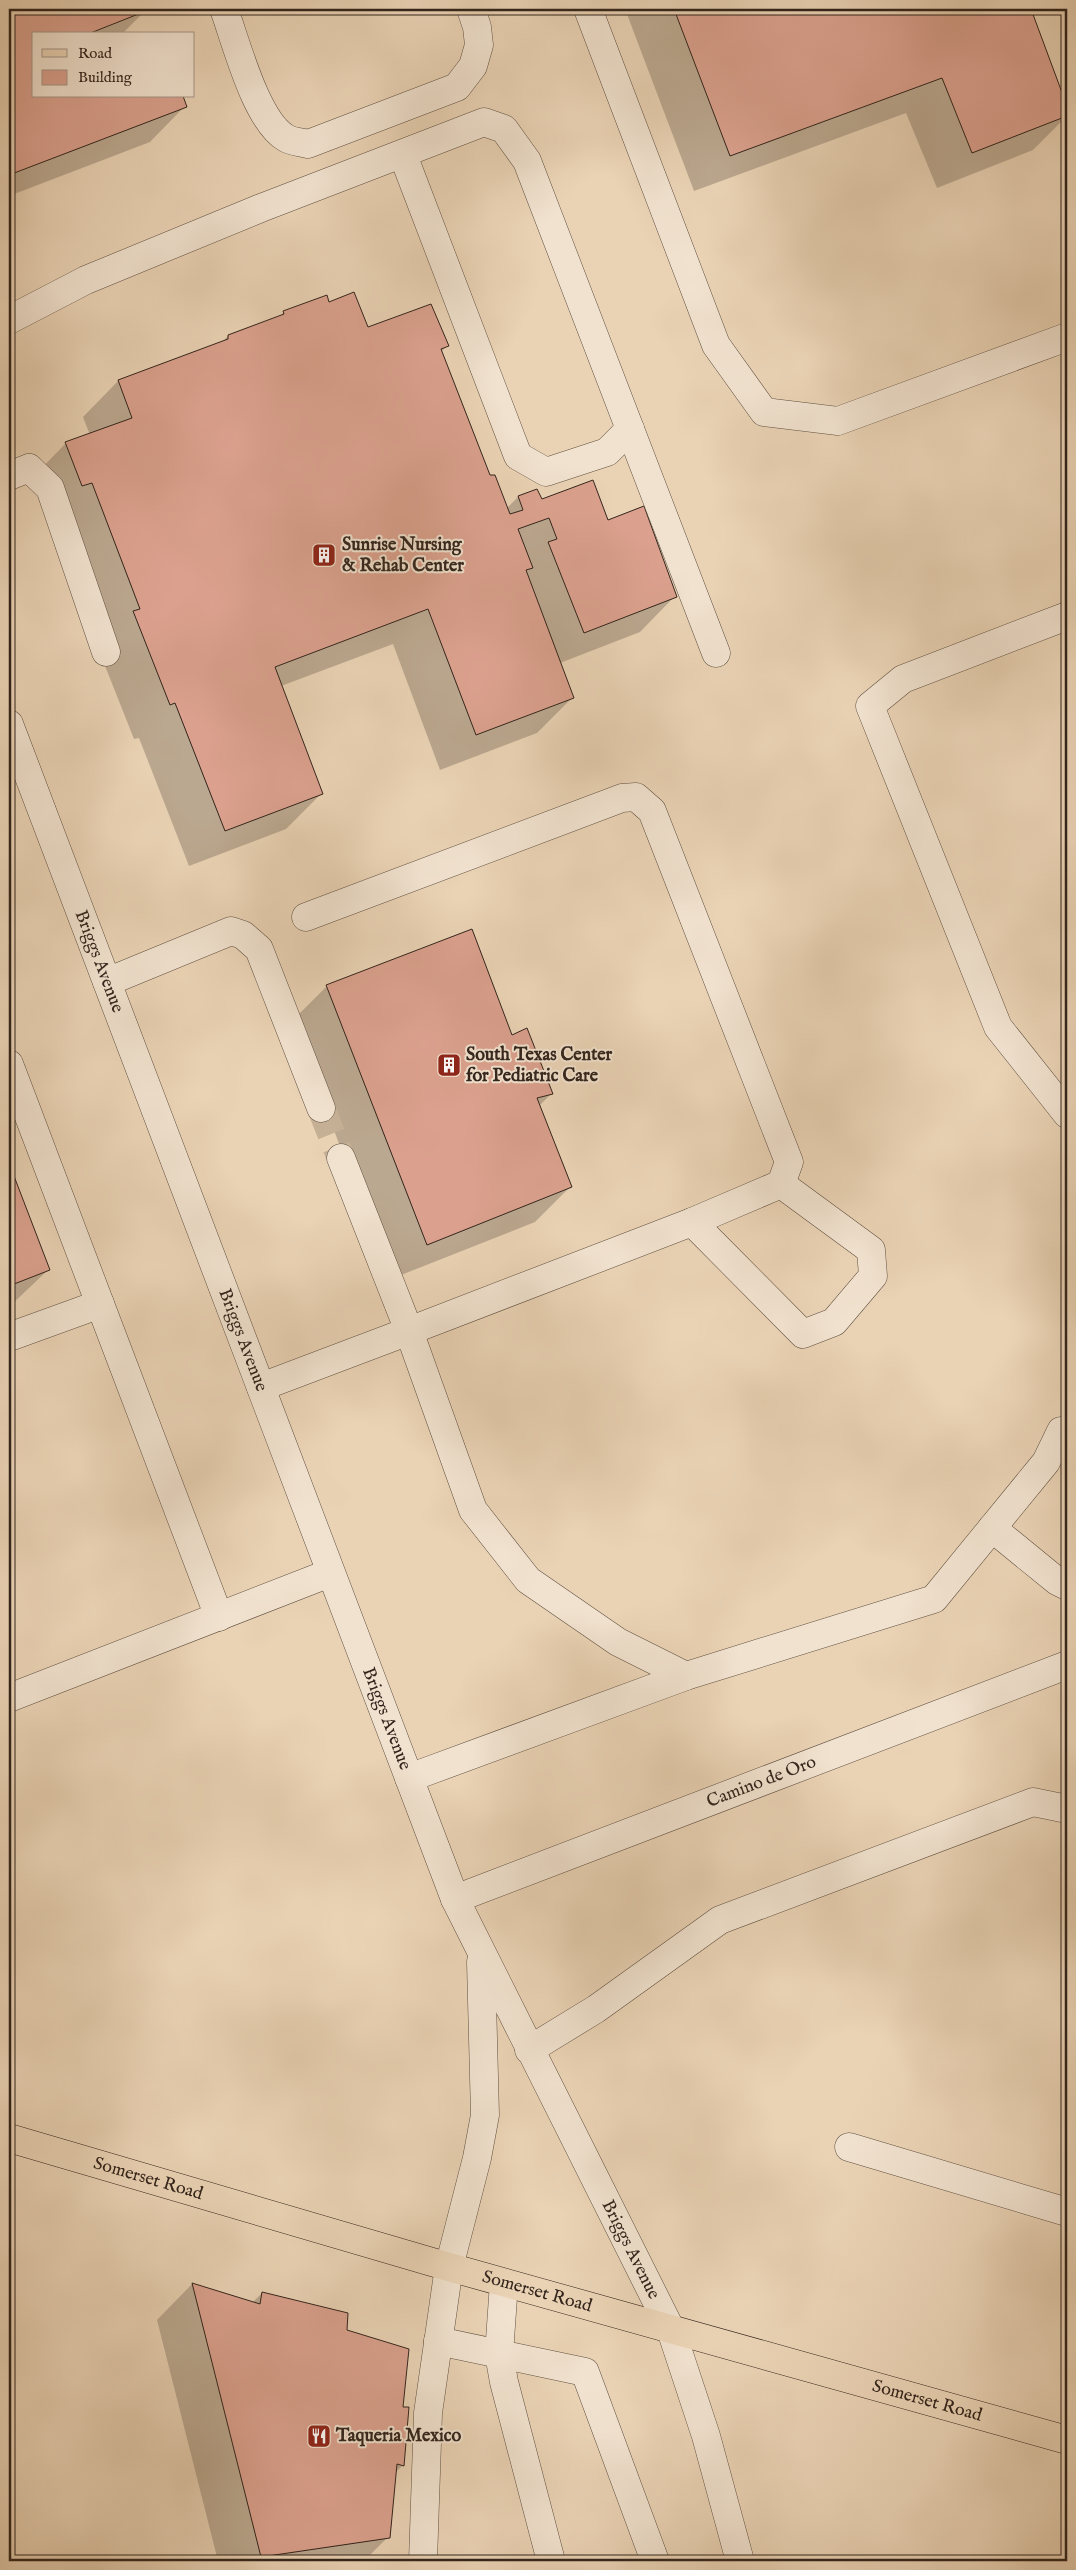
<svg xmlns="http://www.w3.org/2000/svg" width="1076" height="2570" font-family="'IM FELL English',serif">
<rect width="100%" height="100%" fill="#ead3b5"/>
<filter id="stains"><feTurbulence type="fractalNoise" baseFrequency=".004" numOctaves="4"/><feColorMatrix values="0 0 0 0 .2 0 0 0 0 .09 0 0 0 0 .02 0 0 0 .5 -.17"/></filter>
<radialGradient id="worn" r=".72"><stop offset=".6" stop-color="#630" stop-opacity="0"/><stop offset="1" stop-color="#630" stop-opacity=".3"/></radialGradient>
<!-- shadow -->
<path fill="#0003" d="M9,9H144L145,11L122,34H34V96L185,106L150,142L9,196Z
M625,9H1029L1067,110V116L1033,150L937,188L906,113L694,191Z
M329,304L368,329L447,346L441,352L489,476L507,508L518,497L541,500L607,521L675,596L640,632L560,663L573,697L537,733L440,770L393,644L281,686L321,794L286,829L189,866L139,738L134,739L31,479L66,443L90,435L83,417L118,381L221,343L228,336L278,318L284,312Z
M327,986L512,1037L551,1094L539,1106L570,1187L535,1222L391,1279L292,1021Z
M9,1166L48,1270L9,1307Z
M192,2284L252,2303L262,2293L346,2331L402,2408L403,2465L395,2473L388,2537L364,2561H218L157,2320Z"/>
<!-- building -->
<path fill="#dba18e" stroke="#32241c" d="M9,9H145L146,11L88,34H34V96H183L187,107L9,175Z
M674,9H1031L1067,106V116L972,153L942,78L730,156Z
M354,292L368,327L431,304L449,346L441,349L490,475H495L510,514L523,510L518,496L537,489L542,499L593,480L608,520L644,506L677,597L584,633L548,542L557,539L549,518L518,529L533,568L526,570L574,698L476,735L428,609L275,667L323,794L225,831L175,703L170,705L133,611L140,609L92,483L82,486L65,442L132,418L118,380L228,339V335L284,314L283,311L327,295L329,302Z
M472,929L512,1035L527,1028L553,1094L537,1098L572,1187L427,1245L326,985Z
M9,1163L50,1270L9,1286Z
M192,2283L260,2304L262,2292L348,2313L347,2330L409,2349L403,2407H409L404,2466L397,2464L390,2538L261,2557Z"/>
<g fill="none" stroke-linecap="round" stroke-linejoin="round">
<!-- minor-tunnel -->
<path stroke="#c5b096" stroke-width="28" stroke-dasharray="28 14" stroke-linecap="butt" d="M321,1108L341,1158"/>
<!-- minor casing -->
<g stroke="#605042" stroke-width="29">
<g id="minor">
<path d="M224,9C236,42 256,121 286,138C292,142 301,142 308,144L457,87L473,66L479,45L477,27L471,9"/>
<path d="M588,9L716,345L764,412L838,421L1067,337"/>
<path d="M403,155L518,456L546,472L607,452L630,429"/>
<path d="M9,320L86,280L261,208L484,122L504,129L527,161L716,653"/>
<path d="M9,476L29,468L50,488L106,652"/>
<path d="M1067,616L903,679L870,706L998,1027L1067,1114"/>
<path id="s1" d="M9,724L455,1899L671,2330L706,2436L740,2561"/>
<path d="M306,917L622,798L636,797L652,811L789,1162L781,1184L692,1222L409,1331L341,1158"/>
<path d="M107,982L231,931L243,935L259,949L321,1108"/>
<path d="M9,1064L100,1304"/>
<path d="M692,1222L803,1334L834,1322L873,1276L871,1250L781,1184"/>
<path d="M9,1337L100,1304L219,1617"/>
<path d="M261,1387L409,1331L473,1510L528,1580L618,1642L686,1676L934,1599L1046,1462L1061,1431"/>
<path d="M992,1528L1057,1581L1067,1586"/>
<path d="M9,1698L330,1573"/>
<path d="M409,1778L686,1676"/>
<path id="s2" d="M455,1899L1067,1665"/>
<path d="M529,2050L596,2009L720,1920L1033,1802L1067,1809"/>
<path d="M849,2147L1067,2212"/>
<path d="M504,2283L499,2354L504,2382L551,2561"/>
<path d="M438,2341L585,2372L655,2561"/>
<path d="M423,2561L428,2413L449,2267L477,2158L485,2115L481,1962"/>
</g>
</g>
<!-- major casing -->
<g stroke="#32241c" stroke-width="29">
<g id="major">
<path id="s3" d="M9,2138L449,2267L1067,2440"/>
</g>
</g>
<!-- minor -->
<use href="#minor" stroke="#f1e2cf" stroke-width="28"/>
<!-- major -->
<use href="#major" stroke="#ead3b5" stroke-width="28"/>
</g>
<!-- icons -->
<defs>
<g id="building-square" transform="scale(1.25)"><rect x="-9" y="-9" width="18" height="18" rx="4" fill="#8f2418" stroke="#f1e2cf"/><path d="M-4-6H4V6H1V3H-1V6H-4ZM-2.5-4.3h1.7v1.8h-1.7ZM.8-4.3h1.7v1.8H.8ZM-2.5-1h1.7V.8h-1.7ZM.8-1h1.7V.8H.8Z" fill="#fff"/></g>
<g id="restaurant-square" transform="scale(1.25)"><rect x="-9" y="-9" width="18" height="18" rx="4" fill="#8f2418" stroke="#f1e2cf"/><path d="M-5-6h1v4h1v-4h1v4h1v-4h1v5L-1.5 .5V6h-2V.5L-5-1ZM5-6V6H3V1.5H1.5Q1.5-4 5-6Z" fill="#fff"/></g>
</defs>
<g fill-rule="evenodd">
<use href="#building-square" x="324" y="555"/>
<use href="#building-square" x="449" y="1065"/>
<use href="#restaurant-square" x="319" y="2436"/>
</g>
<g text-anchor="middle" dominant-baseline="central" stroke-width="4" stroke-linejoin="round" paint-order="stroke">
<!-- poi labels -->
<g font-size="18" font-weight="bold" fill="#32241c" stroke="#f1e2cf" text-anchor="start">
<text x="342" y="545">Sunrise Nursing<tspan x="342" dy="21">&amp; Rehab Center</tspan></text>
<text x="466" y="1055">South Texas Center<tspan x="466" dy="21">for Pediatric Care</tspan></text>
<text x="336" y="2436">Taqueria Mexico</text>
</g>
<!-- street labels -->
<g font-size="18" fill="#32241c" stroke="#f1e2cf">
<text stroke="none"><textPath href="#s1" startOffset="254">Briggs Avenue</textPath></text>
<text stroke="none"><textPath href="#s1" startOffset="659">Briggs Avenue</textPath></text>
<text stroke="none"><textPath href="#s1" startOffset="1064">Briggs Avenue</textPath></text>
<text stroke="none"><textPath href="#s2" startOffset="328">Camino de Oro</textPath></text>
<text stroke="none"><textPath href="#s3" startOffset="145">Somerset Road</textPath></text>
<text stroke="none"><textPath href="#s1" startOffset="1649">Briggs Avenue</textPath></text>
<text stroke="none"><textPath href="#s3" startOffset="550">Somerset Road</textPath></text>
<text stroke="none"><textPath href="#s3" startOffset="955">Somerset Road</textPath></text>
</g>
</g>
<!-- margin -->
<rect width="1076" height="2570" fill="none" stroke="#ead3b5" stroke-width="30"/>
<rect x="10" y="10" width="1056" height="2550" fill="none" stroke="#32241c" stroke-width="2.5"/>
<rect x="15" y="15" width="1046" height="2540" fill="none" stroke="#32241c"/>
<!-- legend -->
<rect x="32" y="32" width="162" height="65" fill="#f1e2cf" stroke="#a59687"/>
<rect x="42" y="49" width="25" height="8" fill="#ead3b5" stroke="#a59687"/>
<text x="78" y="58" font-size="15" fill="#32241c">Road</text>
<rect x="42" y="70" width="25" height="15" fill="#dba18e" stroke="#a59687"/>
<text x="78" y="82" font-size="15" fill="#32241c">Building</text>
<rect width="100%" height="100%" filter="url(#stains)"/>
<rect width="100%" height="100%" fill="url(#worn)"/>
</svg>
